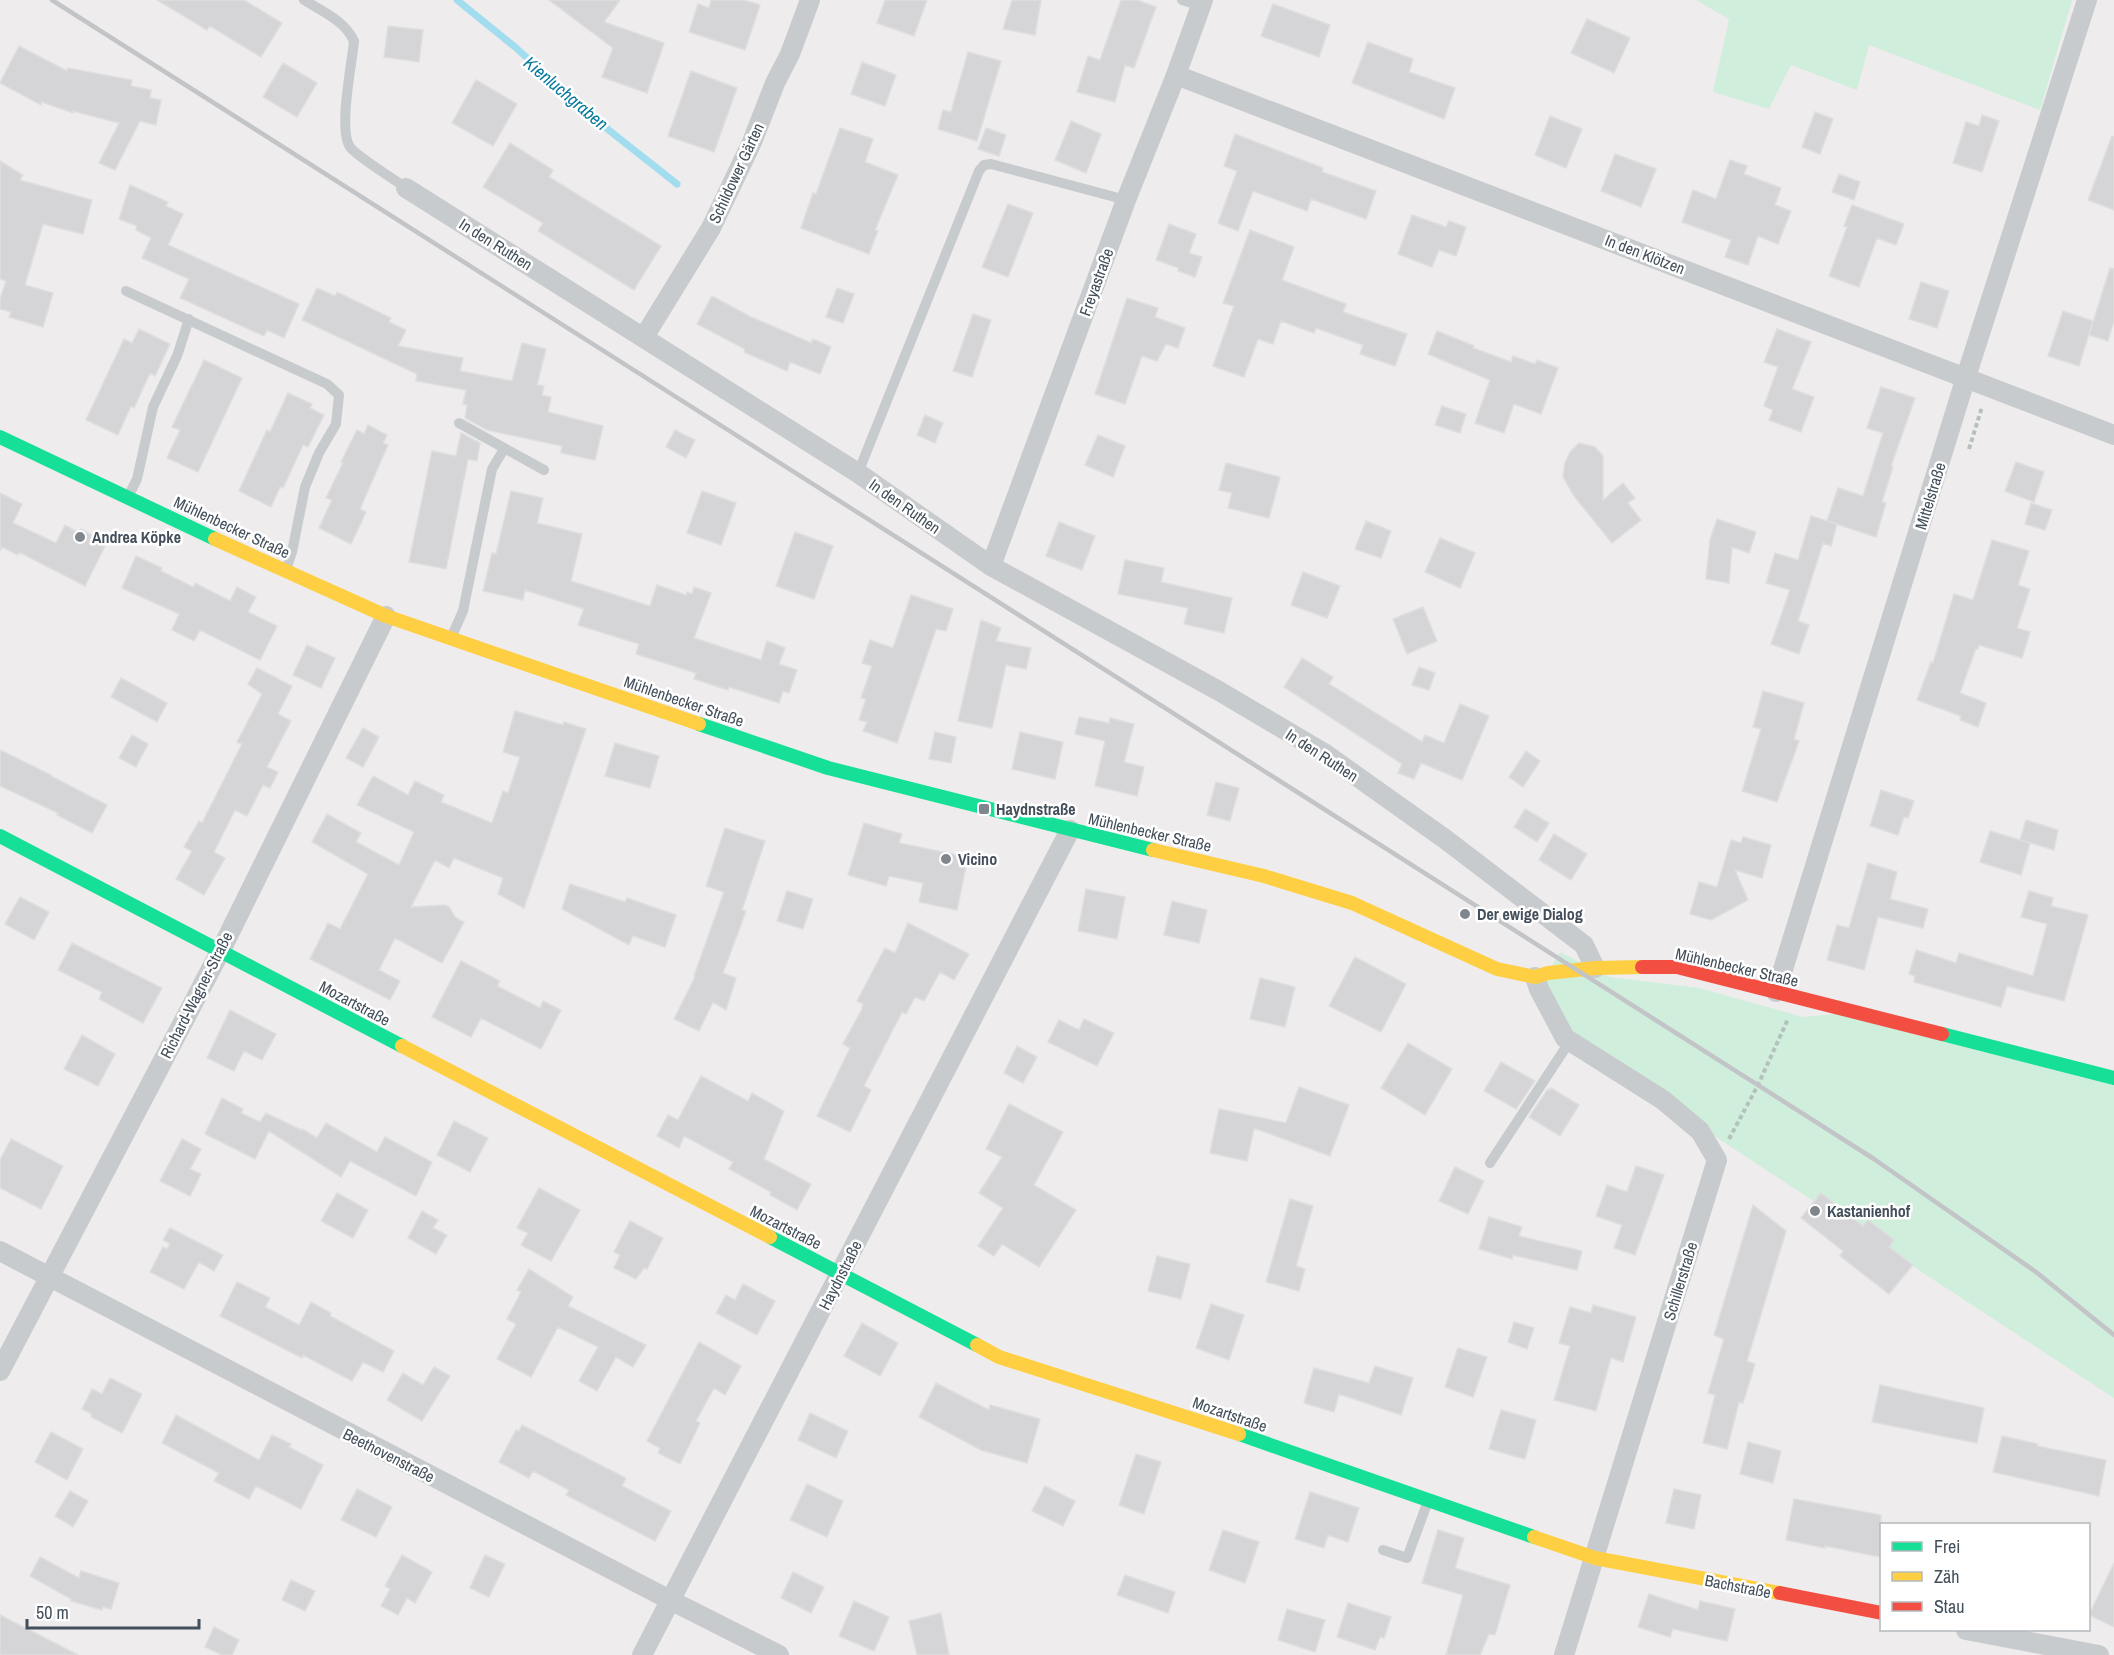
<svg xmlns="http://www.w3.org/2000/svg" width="2114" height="1655" font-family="'Archivo Narrow',sans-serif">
<rect width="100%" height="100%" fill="#eeecec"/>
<!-- green -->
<path fill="#cfeedb" d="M1696,0H2072L2040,110L1869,45L1857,90L1791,65L1769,109L1713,92L1729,19Z
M1560,952L1609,977L1699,988L1803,1017L1858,1012L2114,1079V1398L1565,1038L1539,989Z"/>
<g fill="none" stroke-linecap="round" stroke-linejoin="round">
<!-- stream -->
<path stroke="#a1ddef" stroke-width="7" d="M457,0L515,47L596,120L677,184"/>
</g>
<!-- building -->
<path fill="#d5d4d7" stroke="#dfdedf" stroke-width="1.5" d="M157,0H244L282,23L261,57L210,26L207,30Z
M549,0H620L604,22L664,43L647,93L602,77L613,48Z
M711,0H744L760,5L745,50L689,32L698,4L709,8Z
M885,0H927L914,36L877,23Z
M1012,0H1041L1035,35L1003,29Z
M1121,0H1137L1156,7L1134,68L1125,65L1115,102L1077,92L1088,56L1100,60Z
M1273,4L1330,25L1319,57L1261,36Z
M1587,19L1630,38L1614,73L1571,53Z
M388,26L423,30L419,62L384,57Z
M1368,42L1413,59L1409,72L1455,88L1444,119L1352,83Z
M19,46L67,71L68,68L132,80L131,86L151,90L150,98L161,100L156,125L140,121L115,170L99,163L119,123L73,111V113L42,102L41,105L0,83Z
M968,52L1001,61L977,141L938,129L943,110L951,112Z
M862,62L896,75L885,106L851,94Z
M283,63L317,83L297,117L263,97Z
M691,71L737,88L714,152L668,136Z
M476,80L517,104L493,146L452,123Z
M1815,112L1833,119L1820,154L1802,147Z
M1982,115L1999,121L1982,172L1953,163L1966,122L1979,126Z
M1550,116L1582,129L1566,168L1535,155Z
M1071,121L1101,134L1086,173L1055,160Z
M840,128L873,139L865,162L898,175L875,230L878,231L869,254L801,228L813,193L816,194Z
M986,128L1006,135L999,156L978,149Z
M1235,134L1323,168L1322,172L1376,191L1366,219L1311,199L1307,211L1253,191L1238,231L1218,223L1237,171L1224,166Z
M2112,136L2114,137V210L2088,200Z
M510,143L553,170L549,177L661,246L634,290L538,231L543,223L483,187Z
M1615,154L1656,169L1641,207L1601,191Z
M1730,160L1747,166L1744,174L1781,188L1775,205L1791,211L1778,244L1758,236L1748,265L1725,257L1731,240L1682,222L1693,190L1716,199Z
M0,161L23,175L20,180L92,200L83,234L43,224L25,285L53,293L43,327L9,317L11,312L0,309V299L6,281L0,279Z
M1839,174L1860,182L1854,200L1832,192Z
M130,185L168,202L166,206L183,214L168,245L299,304L284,338L267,330L264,336L180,298L189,279L142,258L151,238L136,230L137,226L119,219Z
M1008,204L1033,213L1008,277L982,267Z
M1852,205L1904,224L1896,245L1877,238L1859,287L1829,276L1847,227L1844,226Z
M1412,215L1446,227L1449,221L1466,227L1456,256L1439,250L1432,267L1398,254Z
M1169,224L1196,234L1189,253L1202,257L1195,277L1178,271L1179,268L1156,260Z
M1250,230L1294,247L1282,280L1346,304L1343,312L1407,334L1395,366L1360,354L1363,345L1316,328L1314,333L1281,321L1273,344L1258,339L1244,377L1213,366L1234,306L1223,303Z
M2110,268L2114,269V321L2108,341L2089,335Z
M1921,282L1949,291L1937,328L1909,319Z
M317,288L335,296L337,292L391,318L389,322L406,330L398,346L463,358L460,371L512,381L522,343L546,349L537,385L544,386L542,395L551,397L548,412L603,426L595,460L561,453L562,446L487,430L465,418L467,405L463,404L466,390L416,381L417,374L302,320Z
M837,288L854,294L843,323L826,317Z
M712,296L749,316L811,343L813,339L831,347L820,374L790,362L787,371L744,352L745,349L697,324Z
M1127,298L1158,308L1155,317L1185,328L1178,348L1166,344L1157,361L1142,356L1125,404L1095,394Z
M2063,311L2093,321L2079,366L2048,356Z
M973,314L991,320L972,377L953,371Z
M139,329L170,344L155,376L150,373L134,408L131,406L118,435L86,420L124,339L132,343Z
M1777,329L1811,342L1792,389L1814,397L1801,432L1769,420L1773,410L1764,406L1778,367L1764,362Z
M1437,331L1474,346L1473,348L1511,362L1513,356L1535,364L1537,360L1558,368L1541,414L1514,404L1504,433L1475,423L1490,380L1428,354Z
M204,360L242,378L198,472L167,458L180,430L172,427Z
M1881,387L1915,398L1891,466L1893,467L1882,502L1886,503L1876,537L1827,521L1838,488L1863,496L1883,433L1867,428Z
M288,393L312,404L310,408L324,415L308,447L303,445L283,488L280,487L271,507L239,491L267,430L270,432Z
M1442,406L1466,414L1460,433L1435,425Z
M925,415L943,423L935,443L917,435Z
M368,425L387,435L383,443L388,445L360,509L366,512L351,544L319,528L332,500L326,498L343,463L341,462L357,430L364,434Z
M675,430L695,440L686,458L666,447Z
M461,433L480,443L477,461L468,459L446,569L409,562L432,451L456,456Z
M1098,435L1125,446L1113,477L1085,465Z
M1579,443L1595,447L1603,456V500L1623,483L1635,498L1628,503L1641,520L1612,543L1574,496L1563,477L1565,463L1570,452Z
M2016,462L2044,472L2034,502L2005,491Z
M1226,463L1280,477L1269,518L1228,508L1232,493L1219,490Z
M511,491L543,498L537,523L582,534L571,581L650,606L657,585L686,595L687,592L692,594L694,587L711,593L694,638L761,660L767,641L785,648L779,664L797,670L789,693L783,691L779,703L729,687L728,690L694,679L696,673L636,654L639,644L578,625L584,609L525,590L523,600L483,591L492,553L496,554Z
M702,491L736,503L721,545L687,533Z
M0,493L22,504L13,523L56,543L65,525L79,533L81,529L96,537L95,540L105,546L85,586L19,552L18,555L2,547L0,551Z
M2031,503L2052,510L2045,530L2025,524Z
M1811,516L1837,524L1831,546L1823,543L1798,621L1809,625L1799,654L1771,644L1790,590L1766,583L1775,553L1798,560Z
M1717,519L1756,532L1749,553L1732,547L1729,583L1706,579L1710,540Z
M1366,521L1391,531L1381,558L1355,549Z
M1059,522L1095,536L1082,570L1046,556Z
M795,532L833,546L814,599L776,586Z
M1440,538L1475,553L1460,588L1425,572Z
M1992,540L2029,551L2018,585L2030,589L2017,628L2030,632L2022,658L1979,645L1978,649L1976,648L1960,693L1986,703L1978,727L1960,720L1961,716L1917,700L1931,662L1933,663L1954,594L1973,600Z
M136,556L162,568L161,571L193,587L195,583L230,601L237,587L256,597L248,612L277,626L260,660L200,630L194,641L172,630L179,614L122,588Z
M1125,560L1164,568L1161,582L1232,598L1224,633L1184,624L1188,608L1118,594Z
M1303,572L1340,586L1327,618L1291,605Z
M911,595L953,609L946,631L936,629L897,743L863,731L867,722L859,720L866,699L861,698L872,666L862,663L870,640L893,648Z
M1423,607L1437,641L1407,654L1393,619Z
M981,620L1001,628L996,641L1031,648L1026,669L1006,665L992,728L958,721Z
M307,645L335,658L321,688L293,675Z
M1302,658L1333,677L1329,684L1422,742L1425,735L1444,743L1460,704L1489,716L1462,780L1421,763L1414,779L1398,773L1402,764L1284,687Z
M1419,667L1435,673L1429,690L1412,685Z
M257,668L292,686L278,714L291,721L267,767L278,772L270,788L263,785L247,816L235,810L214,852L225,858L204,895L176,879L192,851L184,847L199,821L202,823L242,744L237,742L262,694L248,684Z
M121,678L167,703L157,722L111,697Z
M1763,691L1804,703L1794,739L1799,741L1777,802L1742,791L1761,729L1753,727Z
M515,711L563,725L564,722L586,729L524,908L498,894L503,878L454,858L449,868L435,860L411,907L445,905L449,907L455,917L464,922L442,963L395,938L379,970L400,981L390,1000L310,959L328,923L340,929L368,874L312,842L327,814L361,833L356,842L399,865L414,832L357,805L373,776L408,795L415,781L444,795L441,802L492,823L503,791L508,793L520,757L503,752Z
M1079,717L1109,723L1110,718L1134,724L1124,762L1144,767L1137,796L1095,786L1105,741L1075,734Z
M363,728L379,737L363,767L346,758Z
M935,732L956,737L951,763L929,759Z
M1020,732L1063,742L1055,779L1012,769Z
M132,735L148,744L136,767L119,758Z
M615,743L659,756L650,788L605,776Z
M0,750L51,775V776L107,805L92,833L57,815L58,813L0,786Z
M1526,751L1540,761L1523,787L1509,777Z
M1216,782L1239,788L1230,821L1207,815Z
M1881,790L1914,801L1908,818L1904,817L1898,835L1870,826Z
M1525,809L1549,823L1537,842L1514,827Z
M2026,820L2058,830L2054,850L2020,840Z
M864,823L902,834L899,843L968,857L957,910L919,902L923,883L889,876L886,886L848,875Z
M725,828L765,841L742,910L746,911L723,973L736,978L726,1010L713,1002L699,1031L674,1019L695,977L694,976L724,892L706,886Z
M1990,831L2030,843L2021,875L1980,862Z
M1554,834L1587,854L1571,880L1539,860Z
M1743,837L1771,845L1762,878L1735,870L1748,900L1711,920L1690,914L1699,882L1717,887L1731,840L1741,843Z
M1868,863L1897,872L1890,899L1928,909L1923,928L1878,917L1864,970L1827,960L1837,925L1849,928Z
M570,884L625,902L627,898L676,915L665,947L633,936L629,945L562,909Z
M1086,889L1125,897L1117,939L1078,931Z
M787,891L813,899L803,929L777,921Z
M2029,891L2053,898L2051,906L2088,915L2064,1001L2007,986L2001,1007L1914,982L1915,976L1909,974L1916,950L1956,963L1959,953L2033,976L2047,924L2021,917Z
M20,897L49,912L34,940L5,924Z
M1172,901L1207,910L1199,943L1164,935Z
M908,923L969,954L954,980L940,972L924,1001L915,997L906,1014L902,1012L864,1086L871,1090L850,1132L817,1116L850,1048L843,1044L862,1009L863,1004L857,1001L885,948L895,953Z
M72,943L162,988L143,1023L99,999L102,992L58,970Z
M1355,957L1406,984L1381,1032L1329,1006Z
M461,961L500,981L497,986L540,1008L543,1001L561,1010L541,1049L481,1018L471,1037L432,1017Z
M1260,978L1295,987L1285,1027L1250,1019Z
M230,1010L276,1034L262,1060L244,1051L234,1071L207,1058Z
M1084,1019L1114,1033L1097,1066L1048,1042L1059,1020L1079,1030Z
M82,1035L115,1054L98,1086L64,1069Z
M1408,1043L1452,1069L1425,1115L1381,1088Z
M1017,1046L1037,1057L1023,1083L1004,1073Z
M1501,1062L1535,1081L1516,1109L1484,1091Z
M701,1076L748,1101L752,1093L784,1111L764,1159L811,1184L797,1210L770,1195L771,1192L729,1169L733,1162L684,1136L679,1148L657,1136L668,1115L678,1120Z
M1299,1087L1349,1105L1330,1156L1254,1128L1247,1161L1210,1153L1219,1109L1286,1123Z
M1551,1088L1579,1105L1560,1136L1529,1117L1548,1089L1550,1090Z
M222,1098L243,1109L241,1113L260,1122L266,1113L301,1130L302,1129L317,1138L326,1123L377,1152L385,1137L432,1162L416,1196L350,1161L341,1177L269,1131L255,1159L205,1134Z
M1009,1104L1063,1132L1034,1185L1076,1210L1039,1267L1002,1244L994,1256L978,1246L1003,1208L979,1193L1002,1157L986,1149Z
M454,1121L488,1138L470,1172L437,1155Z
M11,1139L63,1166L41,1209L0,1188V1160Z
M182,1139L201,1149L190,1169L201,1174L190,1196L160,1181Z
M1636,1166L1664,1175L1635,1255L1614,1248L1622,1225L1596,1216L1607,1185L1627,1192Z
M1455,1167L1484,1181L1468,1214L1439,1201Z
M539,1188L580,1210L551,1261L521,1245L528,1233L517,1228Z
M337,1193L368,1210L353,1238L321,1221Z
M1821,1193L1863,1226L1868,1220L1894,1240L1889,1247L1913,1265L1889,1294L1840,1256L1843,1251L1801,1218Z
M1290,1199L1313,1206L1296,1266L1305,1269L1299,1291L1266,1282Z
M1753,1205L1786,1231L1747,1361L1755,1364L1743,1403L1739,1402L1727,1449L1703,1443L1715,1395L1708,1393L1724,1339L1714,1335Z
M422,1211L438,1220L433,1228L447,1235L436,1254L408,1238Z
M1489,1217L1522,1227L1519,1236L1582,1251L1577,1270L1513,1255L1512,1259L1479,1249Z
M630,1221L663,1238L647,1269L644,1268L636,1279L614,1268L620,1255L614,1252Z
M170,1228L223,1255L214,1271L199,1262L184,1289L150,1272L163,1247L167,1249L170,1244L163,1240Z
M1157,1256L1190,1264L1181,1299L1148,1291Z
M529,1269L573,1297L568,1306L646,1345L633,1367L616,1357L597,1391L579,1381L598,1347L558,1327L531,1377L497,1359L516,1324L507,1319L521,1292L517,1290Z
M237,1282L270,1298L265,1307L299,1325L311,1302L331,1313L330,1316L394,1351L383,1372L363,1362L352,1381L303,1355L302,1358L220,1316Z
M743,1284L775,1301L757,1335L716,1313L726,1295L735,1300Z
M1211,1304L1244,1315L1229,1360L1196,1348Z
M1593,1305L1636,1317L1623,1362L1611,1358L1596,1411L1554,1400L1570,1346L1559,1343L1570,1307L1591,1313Z
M1514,1322L1534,1328L1527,1349L1508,1342Z
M862,1323L898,1343L880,1376L844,1356Z
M699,1342L741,1366L725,1395L714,1388L696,1421L700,1423L680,1464L658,1453L660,1448L647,1441Z
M1458,1348L1487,1357L1473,1397L1445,1387Z
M1375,1366L1413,1378L1401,1415L1339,1394L1334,1412L1304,1403L1314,1368L1369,1383Z
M434,1367L450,1376L422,1421L387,1400L403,1373L423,1385Z
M110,1378L142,1394L122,1433L91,1417L92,1414L82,1409L92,1389L102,1394Z
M936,1383L989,1410L990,1405L1040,1419L1027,1463L981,1450L919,1417Z
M1880,1385L1984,1408L1977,1443L1872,1422Z
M1501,1410L1536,1420L1525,1459L1489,1449Z
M810,1413L848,1431L836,1458L798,1440Z
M176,1415L259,1460L272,1435L291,1444L289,1447L323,1465L301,1509L256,1486L249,1499L214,1481L219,1473L162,1443Z
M522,1425L626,1478L622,1486L671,1511L655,1541L566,1495L569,1490L533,1471L529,1478L499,1462L516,1430L519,1431Z
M51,1432L83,1449L67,1480L35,1462Z
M2002,1436L2038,1444L2037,1446L2106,1460L2099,1496L1993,1472Z
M1748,1442L1781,1451L1773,1483L1740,1474Z
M1136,1454L1161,1462L1144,1514L1119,1505Z
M807,1484L843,1501L827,1537L790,1520Z
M1045,1486L1075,1501L1063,1526L1032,1511Z
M357,1489L392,1507L376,1537L341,1520Z
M1674,1489L1701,1495L1694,1529L1666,1523Z
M70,1491L88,1501L73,1527L55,1516Z
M1310,1492L1359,1508L1348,1542L1328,1535L1324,1548L1295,1539Z
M1794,1499L1881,1515V1557L1825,1546V1548L1786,1540Z
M1223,1530L1259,1542L1245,1583L1209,1570Z
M1438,1530L1464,1538L1455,1568L1510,1585L1495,1635L1489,1634L1480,1655H1446L1463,1595L1422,1583Z
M402,1555L432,1572L415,1603L407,1598L398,1615L381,1606L390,1589L385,1586Z
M485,1555L505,1564L489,1597L470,1588Z
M40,1557L79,1578L81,1571L119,1583L111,1609L103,1607L102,1610L71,1601V1599L30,1576Z
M2114,1563V1627L2089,1615Z
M793,1572L824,1587L811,1613L781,1598Z
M1125,1575L1175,1592L1168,1613L1117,1595Z
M291,1580L315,1591L305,1611L282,1600Z
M1649,1594L1698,1610L1700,1601L1735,1609L1727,1641L1673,1629L1670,1637L1638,1627Z
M854,1601L889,1617L874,1651L839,1636Z
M1348,1603L1391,1617L1384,1638L1380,1637L1375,1650L1337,1637Z
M1287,1609L1325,1620L1315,1652L1278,1640Z
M941,1613L949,1655H917L909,1621Z
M0,1615L78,1655H0Z
M214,1627L239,1640L232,1655H222L205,1647Z"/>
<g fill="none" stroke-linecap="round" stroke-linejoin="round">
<!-- path -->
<path stroke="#b4c2be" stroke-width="4" stroke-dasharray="4.5 3" stroke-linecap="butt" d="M1969,449L1982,407
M1729,1139L1758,1085L1788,1019"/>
<!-- lane -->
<path stroke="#c8cbcd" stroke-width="10" d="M304,0C322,11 345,21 354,41C352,64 338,130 350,147C356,156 394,179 406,188
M1182,0L1201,6
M126,291L327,384L339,395L336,424L319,453L305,487L292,552L286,570
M459,423L544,470
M858,473L979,171L984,165L991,164L1126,200
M128,497L137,479L153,407L177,356L189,319
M452,636L463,611L492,469L504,449
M1490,1163L1570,1041
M1383,1550L1407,1558L1428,1501"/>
<!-- street -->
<path stroke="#c8cbcd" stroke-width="20" d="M1176,75L2114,435
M406,188L858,473L991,566L1219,691L1324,753L1445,839L1584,945L1595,968
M644,337L711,228L752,142L775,83L790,54L810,0
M991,566L1126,200L1176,75L1203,0
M1535,977L1539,989L1565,1038L1663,1100L1700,1131L1717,1160L1564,1655
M1776,992L1966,377L2087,0
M0,1251L670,1600L779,1655
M0,1371L221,950L386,616
M1966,1630L2099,1655
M642,1655L1070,830"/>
<!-- fast -->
<path stroke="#16e098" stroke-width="14" d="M0,437L215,539
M699,724L828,768L1153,850
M0,836L402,1046
M1942,1034L2114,1078
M770,1237L977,1345
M1239,1434L1534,1537"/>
<!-- slow -->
<path stroke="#ffcf43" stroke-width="14" d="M215,539L386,616L699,724
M1153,850L1264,876L1352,903L1497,969L1535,977L1548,973L1595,968L1642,967
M402,1046L770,1237
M977,1345L999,1357L1239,1434
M1534,1537L1595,1558L1780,1593"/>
<!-- jam -->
<path stroke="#f24e42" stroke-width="14" d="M1642,967H1677L1942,1034
M1780,1593L1882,1613"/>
<!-- rail -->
<path stroke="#c2c4c7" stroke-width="4.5" d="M52,0L1874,1159L2036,1272L2114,1335"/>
</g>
<!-- markers -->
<g fill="#7f868d" stroke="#fff" stroke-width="2">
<circle cx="80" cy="537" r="6"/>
<rect x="978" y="803" width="12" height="12" rx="3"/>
<circle cx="946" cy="859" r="6"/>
<circle cx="1465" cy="914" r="6"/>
<circle cx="1815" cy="1211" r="6"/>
</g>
<g text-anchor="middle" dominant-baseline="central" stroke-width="5" stroke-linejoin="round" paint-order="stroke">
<!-- street labels -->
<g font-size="16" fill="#434f5a" stroke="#fff">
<text transform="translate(736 173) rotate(-65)">Schildower Gärten</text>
<text transform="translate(496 244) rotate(32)">In den Ruthen</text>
<text transform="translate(1645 254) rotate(21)">In den Klötzen</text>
<text transform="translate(1096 282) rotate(-70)">Freyastraße</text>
<text transform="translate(1930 496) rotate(-73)">Mittelstraße</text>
<text transform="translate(905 506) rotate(35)">In den Ruthen</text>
<text transform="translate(232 527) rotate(25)">Mühlenbecker Straße</text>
<text transform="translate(684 701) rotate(19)">Mühlenbecker Straße</text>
<text transform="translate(1322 755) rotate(33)">In den Ruthen</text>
<text transform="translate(1150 832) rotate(13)">Mühlenbecker Straße</text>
<text transform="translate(1737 967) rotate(13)">Mühlenbecker Straße</text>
<text transform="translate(196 995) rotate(-63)">Richard-Wagner-Straße</text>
<text transform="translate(355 1003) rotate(28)">Mozartstraße</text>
<text transform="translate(786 1227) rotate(27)">Mozartstraße</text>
<text transform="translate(840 1275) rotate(-63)">Haydnstraße</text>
<text transform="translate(1680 1281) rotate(-73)">Schillerstraße</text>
<text transform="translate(1230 1414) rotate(19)">Mozartstraße</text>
<text transform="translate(389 1455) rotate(27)">Beethovenstraße</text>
<text transform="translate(1738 1586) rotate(11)">Bachstraße</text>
</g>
<!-- poi labels -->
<g font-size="16" font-weight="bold" fill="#434f5a" stroke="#fff" text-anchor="start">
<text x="92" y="537">Andrea Köpke</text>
<text x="996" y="809">Haydnstraße</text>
<text x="958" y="859">Vicino</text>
<text x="1477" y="914">Der ewige Dialog</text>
<text x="1827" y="1211">Kastanienhof</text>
</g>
<!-- water labels -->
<g font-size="18" font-style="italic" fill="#067b9c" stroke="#fff">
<text transform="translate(566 93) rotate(40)">Kienluchgraben</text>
</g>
</g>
<!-- legend -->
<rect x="1880" y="1523" width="210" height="108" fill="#ffffff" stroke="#b4b9bd" stroke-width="1.5"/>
<rect x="1892" y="1542" width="30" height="9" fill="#16e098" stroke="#b4b9bd" stroke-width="1.5"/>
<text x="1934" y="1553" font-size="18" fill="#434f5a">Frei</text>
<rect x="1892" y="1572" width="30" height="9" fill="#ffcf43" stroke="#b4b9bd" stroke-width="1.5"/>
<text x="1934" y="1583" font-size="18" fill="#434f5a">Zäh</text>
<rect x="1892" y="1602" width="30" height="9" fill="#f24e42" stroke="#b4b9bd" stroke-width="1.5"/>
<text x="1934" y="1613" font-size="18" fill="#434f5a">Stau</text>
<!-- scale -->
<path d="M27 1619v9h172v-9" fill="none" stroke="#434f5a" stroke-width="3"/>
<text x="36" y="1619" font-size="18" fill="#434f5a" stroke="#ffffff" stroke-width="4.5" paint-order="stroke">50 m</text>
</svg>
